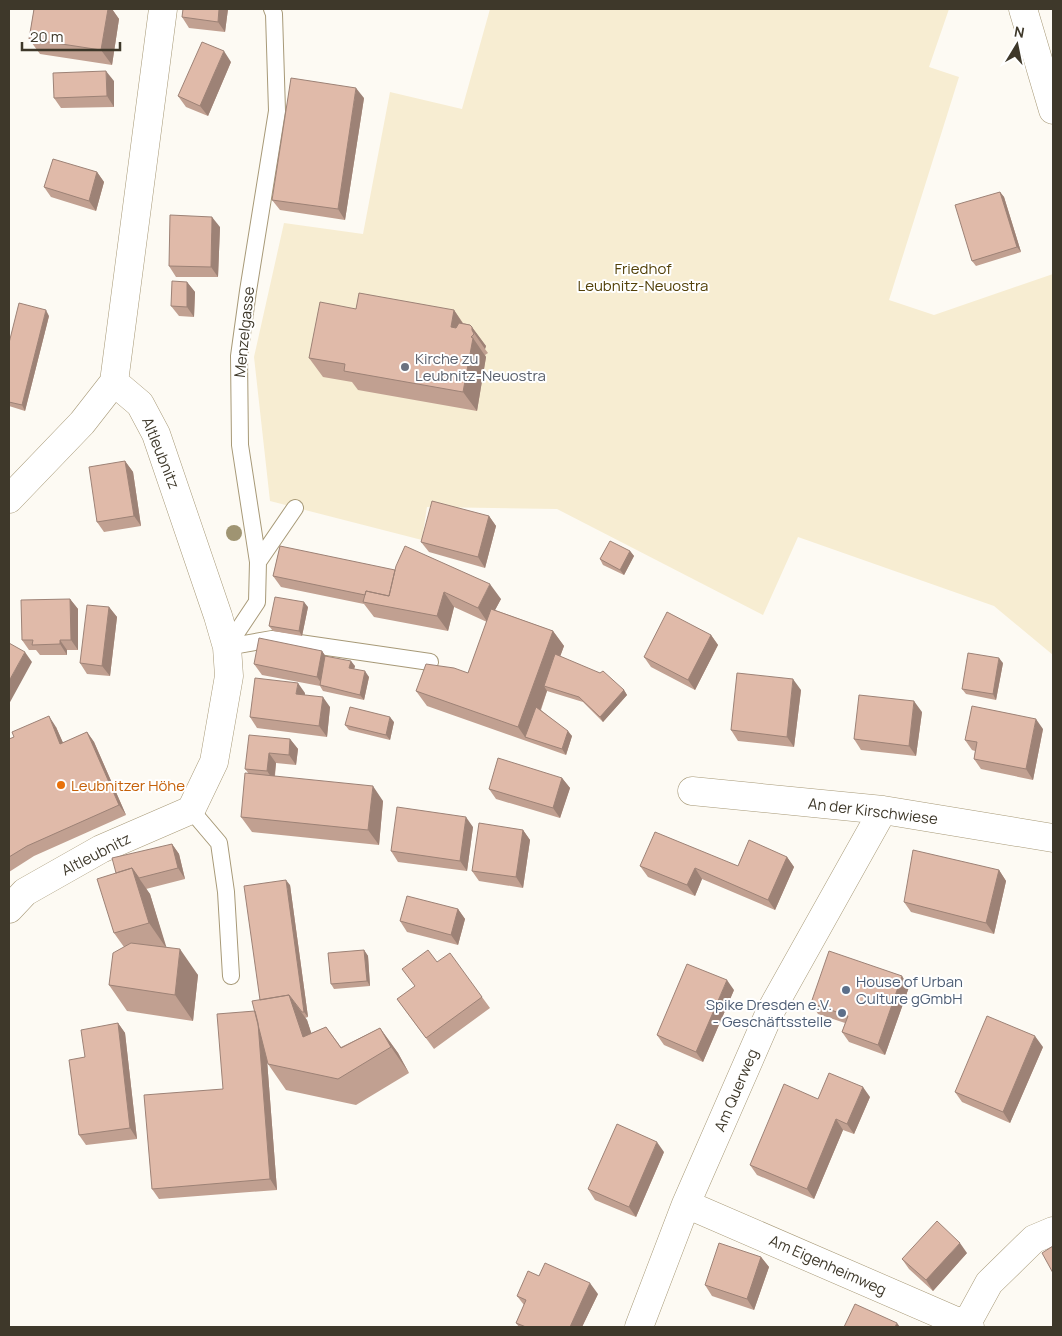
<svg xmlns="http://www.w3.org/2000/svg" width="1062" height="1336" font-family="Manrope,sans-serif">
<rect width="100%" height="100%" fill="#fdfaf3"/>
<!-- green -->
<path fill="#f7edd2" d="M490,9H949L929,67L959,77L889,300L934,315L1053,274V655L994,606L798,537L763,615L557,509L427,507L422,540L270,501L254,357L284,223L363,234L390,92L462,109Z"/>
<g fill="none" stroke-linecap="round" stroke-linejoin="round">
<!-- service casing -->
<g stroke="#a79977" stroke-width="18">
<path id="service" d="M258,562L295,508
M227,647L257,602L258,562L240,445L239,356L248,291L277,111L274,14L272,9
M227,647L272,639L430,662
M191,810L219,843L226,892L231,976"/>
</g>
<!-- minor casing -->
<g stroke="#a79977" stroke-width="29">
<path id="minor" d="M9,499L82,423L114,382L163,9
M692,791L883,810L1053,838
M9,909L25,892L101,849L191,810L214,762L229,676L227,647L218,616L156,434L140,404L114,382
M686,1204L970,1327
M966,1325L989,1283L1034,1239L1053,1231
M639,1327L686,1204L770,1012L883,810"/>
</g>
<!-- tertiary casing -->
<g stroke="#a79977" stroke-width="29">
<path id="tertiary" d="M1023,9L1053,110"/>
</g>
<!-- service -->
<use href="#service" stroke="#fff" stroke-width="16"/>
<!-- minor -->
<use href="#minor" stroke="#fff" stroke-width="28"/>
<!-- tertiary -->
<use href="#tertiary" stroke="#fff" stroke-width="28"/>
</g>
<!-- trees -->
<circle fill="#9f9472" cx="234" cy="533" r="8"/>
<!-- wall -->
<path fill="#c1a091" d="M34,9H112L119,19L112,65L40,54L29,39Z
M228,9L225,32L189,28L182,17Z
M231,62L208,116L186,107L178,96Z
M114,81V107L61,108L54,98Z
M364,98L345,220L280,210L272,200Z
M97,172L104,182L96,211L51,197L44,187Z
M1000,192L1004,197L1021,252L976,266L972,261Z
M220,227L218,277H176L169,266Z
M187,282L195,292L194,317L179,316L171,306Z
M356,309L454,310L463,323L470,325L486,346L485,349L488,353L485,355L486,357L477,411L358,390L352,382L323,377L309,358Z
M49,316L25,411L9,406V343Z
M125,461L133,472L141,526L104,532L97,522Z
M489,516L496,526L485,568L429,552L421,542Z
M280,546L501,599L495,610L553,631L564,646L560,656L624,690L627,695L603,722L583,702L547,691L541,710L572,736L566,755L427,706L416,691L468,673L487,622L454,607L448,631L374,617L364,604L281,587L273,576Z
M630,551L634,556L624,575L603,565L600,559Z
M70,599L78,609V650H67V655H40L36,650H29L22,640Z
M109,607L117,617L110,676L87,674L80,663Z
M308,607L302,636L273,631L269,626Z
M711,635L718,645L695,690L651,667L644,657Z
M322,651L325,656L355,666L354,669L369,677L364,700L323,691L320,686L262,675L254,664Z
M1003,663L996,700L966,694L962,689Z
M801,690L794,747L738,741L731,730Z
M305,693V695L330,707L327,737L257,728L250,717Z
M922,712L916,756L861,750L854,739Z
M394,722L390,740L349,730L345,725Z
M56,727L63,743L87,732L94,742L126,815L34,856L9,872V739Z
M1043,729L1033,780L981,769L974,759L975,751L972,750L965,740Z
M290,739L298,749L296,765L276,763L275,776L383,801L379,845L252,832L241,817L249,774L245,769Z
M562,778L570,788L560,818L496,799L489,789Z
M473,827L467,871L398,862L391,851Z
M523,830L530,840L523,888L479,881L472,871Z
M172,844L179,854L185,879L146,889L150,894L166,948L198,975L193,1021L127,1011L109,985L124,947L114,933L116,873Z
M787,857L794,867L775,910L702,879L695,896L648,877L640,866H738Z
M999,870L1006,881L994,934L911,912L904,902Z
M290,885L308,1017L305,1018L307,1020L311,1033L326,1027L341,1047L380,1028L398,1053L409,1073L356,1105L286,1090L268,1064L267,1060L277,1190L159,1199L152,1189L223,1089L260,1000Z
M458,909L465,919L458,945L407,932L400,921Z
M364,950L368,956L370,986L334,989L331,984Z
M437,962L482,997L490,1008L434,1049L397,999L415,987Z
M909,987L885,1055L849,1042L842,1032L845,1023L818,1014L811,1003Z
M734,990L703,1062L664,1045L657,1035Z
M118,1023L125,1033L137,1139L86,1145L79,1135L85,1057Z
M1043,1047L1010,1123L962,1102L955,1092Z
M870,1097L854,1134L843,1130L814,1199L757,1175L750,1165Z
M664,1152L636,1217L595,1200L588,1189Z
M967,1253L933,1291L909,1269L902,1259Z
M761,1257L769,1267L754,1310L712,1296L705,1285Z
M598,1294L582,1327H519L516,1323L524,1305L517,1296Z"/>
<!-- shaded-wall -->
<path fill="#9d8276" d="M108,9H112L119,19L112,65L101,50Z
M219,9H228L225,32L218,22Z
M224,51L231,62L208,116L200,106Z
M106,71L114,81V107L107,96Z
M356,88L364,98L345,220L338,209Z
M97,172L104,182L96,211L89,201Z
M1000,192L1004,197L1021,252L1017,247Z
M212,217L220,227L218,277L211,267Z
M187,282L195,292L194,317L187,307Z
M46,310L49,316L25,411L22,405Z
M454,310L467,330L451,327Z
M472,327L486,346L485,349L472,330Z
M473,338L486,357L477,411L463,392Z
M125,461L133,472L141,526L134,516Z
M489,516L496,526L485,568L478,557Z
M630,551L634,556L624,575L620,570Z
M490,584L501,599L488,623L478,608Z
M444,592L454,607L448,631L437,616Z
M70,599L78,609V650L71,640Z
M304,602L308,607L302,636L299,631Z
M109,607L117,617L110,676L102,666Z
M553,631L564,646L549,687L544,686L547,691L530,739L525,737L518,727Z
M711,635L718,645L695,690L688,680Z
M60,640L67,650V655L60,644Z
M322,651L329,661L324,687L317,677Z
M25,652L32,662L9,704V681Z
M999,658L1003,663L996,700L993,694Z
M351,661L355,666L353,673L349,668Z
M365,671L369,677L364,700L360,695Z
M793,679L801,690L794,747L787,737Z
M298,683L305,693L303,704L296,694Z
M624,690L627,695L603,722L600,717Z
M323,697L330,707L327,737L319,726Z
M914,701L922,712L916,756L909,746Z
M49,716L56,727L68,754L60,744Z
M390,717L394,722L390,740L386,735Z
M1036,719L1043,729L1033,780L1026,769Z
M568,731L572,736L566,755L562,749Z
M87,732L94,742L126,815L119,805Z
M290,739L298,749L296,765L289,755Z
M269,753L276,763L274,781L267,771Z
M562,778L570,788L560,818L553,808Z
M373,786L383,801L379,845L368,830Z
M466,817L473,827L467,871L460,861Z
M523,830L530,840L523,888L516,877Z
M172,844L179,854L185,879L178,868Z
M787,857L794,867L775,910L768,900Z
M132,868L150,894L167,949L149,923Z
M695,868L702,879L695,896L687,885Z
M999,870L1006,881L994,934L986,923Z
M286,880L290,885L308,1017L304,1012Z
M458,909L465,919L458,945L451,935Z
M180,949L198,975L193,1021L175,995Z
M364,950L368,956L370,986L367,981Z
M902,976L909,987L885,1055L878,1045Z
M727,980L734,990L703,1062L696,1052Z
M289,995L307,1020L321,1062L303,1037Z
M257,1011L264,1021L277,1190L270,1179Z
M118,1023L125,1033L137,1139L130,1128Z
M380,1028L398,1053L409,1073L391,1047Z
M1035,1036L1043,1047L1010,1123L1003,1112Z
M863,1087L870,1097L854,1134L847,1124Z
M836,1119L843,1130L814,1199L807,1189Z
M657,1142L664,1152L636,1217L629,1207Z
M960,1243L967,1253L933,1291L926,1280Z
M761,1257L769,1267L754,1310L747,1299Z
M590,1283L598,1294L582,1327H570Z
M897,1323L900,1327H895Z"/>
<!-- building -->
<path fill="#e0baa9" stroke="#9d8276" d="M34,9H108L101,50L29,39Z
M183,9H219L218,22L182,17Z
M202,42L224,51L200,106L178,96Z
M106,71L107,96L54,98L53,73Z
M291,78L356,88L338,209L272,200Z
M53,159L97,172L89,201L44,187Z
M1000,192L1017,247L972,261L955,205Z
M170,215L212,217L211,267L169,266Z
M172,281L187,282V307L171,306Z
M359,293L454,310L451,327L456,328L459,323L470,325L472,327V330L474,334L471,337L473,338L463,392L344,371L345,364L309,358L320,302L356,309Z
M19,303L46,310L22,405L9,402V343Z
M125,461L134,516L97,522L89,467Z
M432,501L489,516L478,557L421,542Z
M610,541L630,551L620,570L600,559Z
M280,546L395,570L389,596L366,591L365,595L273,576Z
M405,546L490,584L478,608L444,592L437,616L363,602L366,591L389,596L396,566Z
M275,597L304,602L299,631L269,626Z
M70,599L71,640H60V644L32,645L33,640H22L21,600Z
M87,605L109,607L102,666L80,663Z
M491,609L553,631L518,727L416,691L426,664L454,668L468,673Z
M667,612L711,635L688,680L644,657Z
M259,638L322,651L317,677L254,664Z
M9,643L25,652L9,681Z
M968,653L999,658L993,694L962,689Z
M555,654L600,673L603,671L624,690L600,717L579,697L544,686Z
M325,656L351,661L349,668L365,671L360,695L320,685Z
M737,673L793,679L787,737L731,730Z
M255,678L298,683L296,694L323,697L319,726L250,717Z
M859,695L914,701L909,746L854,739Z
M972,706L1036,719L1026,769L974,759L977,742L965,740Z
M350,707L390,717L386,735L345,725Z
M536,707L568,731L562,749L525,737Z
M49,716L60,744L87,732L119,805L27,846L9,857V739L14,737L12,732Z
M249,735L290,739L289,755L269,753L267,771L245,769Z
M498,758L562,778L553,808L489,789Z
M245,773L373,786L368,830L241,817Z
M397,807L466,817L460,861L391,851Z
M479,823L523,830L516,877L472,871Z
M655,832L738,866L749,840L787,857L768,900L695,868L687,885L640,866Z
M172,844L178,868L139,878L132,868L116,873L112,858Z
M913,850L999,870L986,923L904,902Z
M132,868L149,923L114,933L97,879Z
M286,880L304,1012H302L289,995L260,1000L244,886Z
M407,896L458,909L451,935L400,921Z
M131,943L180,949L175,995L109,985L113,953Z
M364,950L367,981L331,984L328,953Z
M428,950L437,962L450,953L482,997L426,1038L397,999L415,986L402,969Z
M829,951L902,976L878,1045L842,1032L848,1016L811,1003Z
M687,964L727,980L696,1052L657,1035Z
M289,995L303,1037L326,1027L341,1048L380,1028L391,1047L338,1079L268,1064L252,1001Z
M255,1011L258,1023L270,1179L152,1189L144,1095L223,1089L217,1014Z
M987,1016L1035,1036L1003,1112L955,1092Z
M118,1023L130,1128L79,1135L69,1060L85,1057L81,1030Z
M829,1073L863,1087L847,1124L836,1119L807,1189L750,1165L784,1084L818,1099Z
M617,1124L657,1142L629,1207L588,1189Z
M937,1221L960,1243L926,1280L902,1259Z
M719,1243L761,1257L747,1299L705,1285Z
M1053,1246V1273L1042,1253Z
M545,1263L590,1283L570,1327H526L516,1323L526,1300L517,1296L528,1271L539,1276Z
M855,1304L897,1323L895,1327H844Z"/>
<!-- markers -->
<circle fill="#6b7280" stroke="#fff" stroke-width="2" cx="405" cy="367" r="5"/>
<circle fill="#e8710a" stroke="#fff" stroke-width="2" cx="61" cy="785" r="5"/>
<g fill="#5c6f8a" stroke="#fff" stroke-width="2">
<circle cx="846" cy="990" r="5"/>
<circle cx="842" cy="1013" r="5"/>
</g>
<g text-anchor="middle" dominant-baseline="central" stroke-width="4" stroke-linejoin="round" paint-order="stroke">
<!-- park labels -->
<g font-size="15" fill="#524008" stroke="#fff">
<text x="643" y="268">Friedhof<tspan x="643" dy="17">Leubnitz-Neuostra</tspan></text>
</g>
<!-- street labels -->
<g font-size="15" fill="#3e382a" stroke="#fff">
<text transform="translate(244 332) rotate(-84)">Menzelgasse</text>
<text transform="translate(161 453) rotate(68)">Altleubnitz</text>
<text transform="translate(873 811) rotate(7)">An der Kirschwiese</text>
<text transform="translate(96 854) rotate(-27)">Altleubnitz</text>
<text transform="translate(736 1090) rotate(-67)">Am Querweg</text>
<text transform="translate(828 1265) rotate(24)">Am Eigenheimweg</text>
</g>
<!-- worship labels -->
<g font-size="15" fill="#5b616d" stroke="#fff" text-anchor="start">
<text x="415" y="358">Kirche zu<tspan x="415" dy="17">Leubnitz-Neuostra</tspan></text>
</g>
<!-- food labels -->
<g font-size="15" fill="#c56008" stroke="#fff" text-anchor="start">
<text x="71" y="785">Leubnitzer Höhe</text>
</g>
<!-- service labels -->
<g font-size="15" fill="#4e5e75" stroke="#fff" text-anchor="start">
<text x="856" y="981">House of Urban<tspan x="856" dy="17">Culture gGmbH</tspan></text>
<text x="832" y="1004" text-anchor="end">Spike Dresden e.V.<tspan x="832" dy="17">- Geschäftsstelle</tspan></text>
</g>
</g>
<!-- border -->
<rect width="1062" height="1336" fill="none" stroke="#3e382a" stroke-width="20"/>
<!-- north arrow -->
<g transform="translate(1017 45) rotate(10)" stroke="#ffffff" stroke-width="4" paint-order="stroke">
<path d="M0-4L9 19L0 12L-9 19Z" fill="#3e382a"/>
<text y="-8" font-size="14" font-weight="bold" text-anchor="middle" fill="#3e382a">N</text>
</g>
<!-- scale -->
<path d="M22 42v8h98v-8" fill="none" stroke="#3e382a" stroke-width="2.5"/>
<text x="30" y="42" font-size="15" fill="#3e382a" stroke="#ffffff" stroke-width="4" paint-order="stroke">20 m</text>
</svg>
